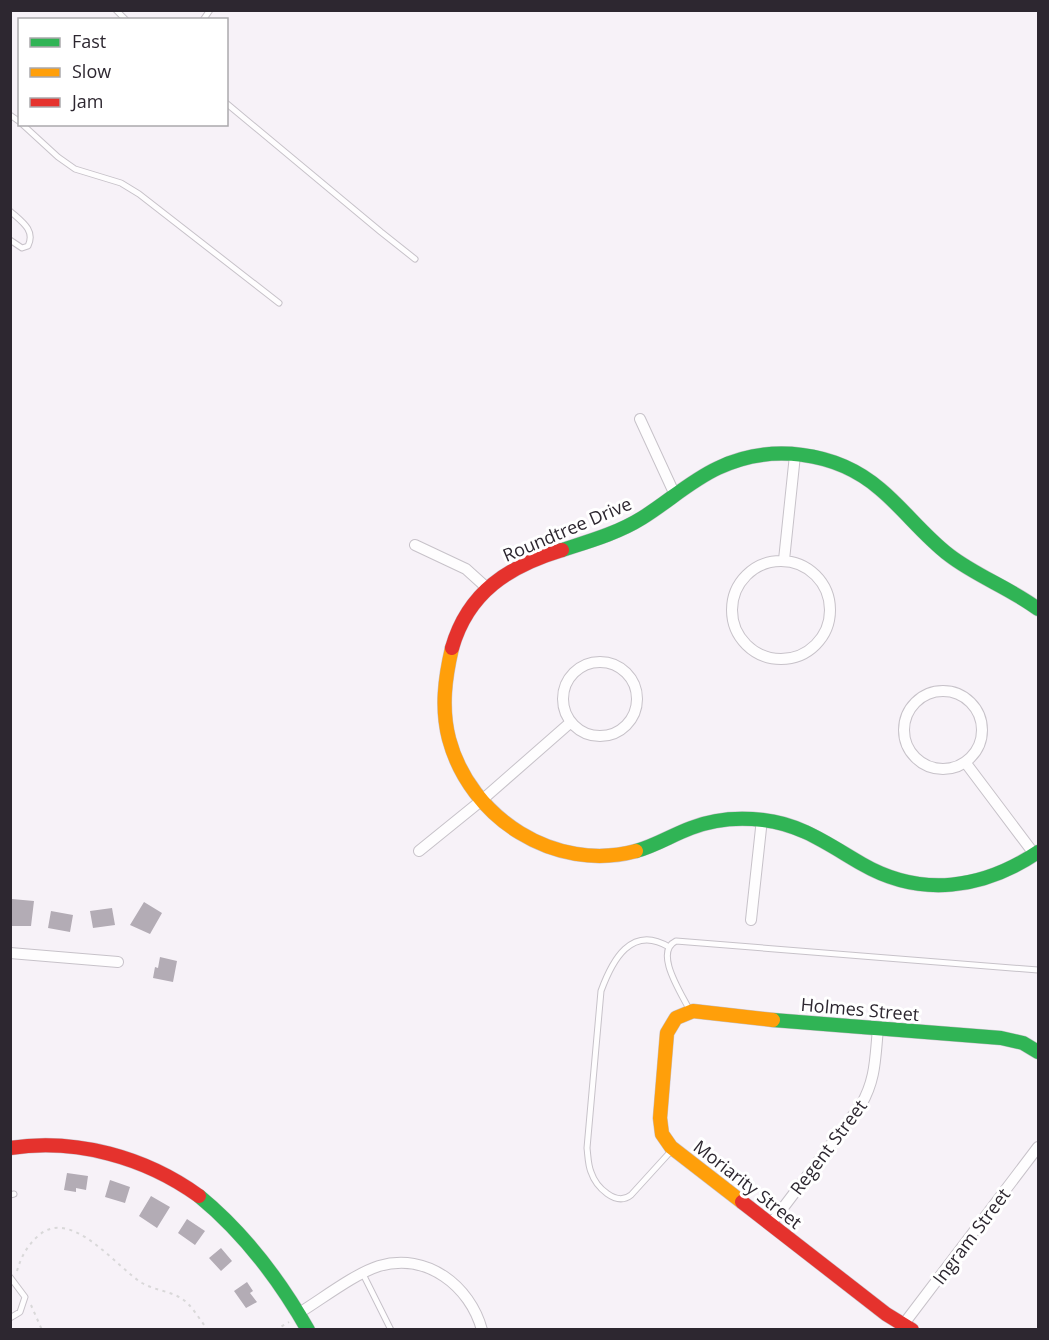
<svg xmlns="http://www.w3.org/2000/svg" width="1049" height="1340" font-family="'Open Sans',sans-serif">
<rect width="100%" height="100%" fill="#f7f2f8"/>
<!-- building -->
<path fill="#b3acb5" d="M12,899L34,901L31,926H10Z
M144,902L162,913L150,934L130,925Z
M112,908L115,925L93,928L90,911Z
M51,911L73,915L70,932L48,928Z
M160,957L177,961L173,982L153,978L155,967L158,968Z
M67,1173L88,1176L86,1190L76,1188V1192L64,1190Z
M110,1180L130,1187L125,1203L105,1197Z
M151,1196L170,1207L157,1228L139,1216Z
M187,1219L205,1231L195,1245L178,1233Z
M221,1248L232,1261L221,1271L209,1258Z
M247,1282L253,1291L250,1293L257,1302L246,1308L234,1291Z"/>
<g fill="none" stroke-linecap="round" stroke-linejoin="round">
<!-- lane casing -->
<g stroke="#c7c2c9" stroke-width="7">
<path id="lane" d="M116,10L126,20
M203,20L210,10
M226,103L381,232L415,259
M10,115L20,122
M22,124L58,157L75,169L121,183L139,194L279,303
M10,211C21,221 36,230 28,246L22,248L10,240
M669,947C631,924 612,961 601,991L587,1148C588,1156 588,1165 591,1172C596,1187 616,1207 631,1195L672,1150
M690,1011C682,994 653,952 676,941L1038,970
M10,1195L14,1194
M363,1274L391,1330
M10,1277L25,1297L20,1312L10,1318"/>
</g>
<!-- street casing -->
<g stroke="#c7c2c9" stroke-width="12">
<path id="street" d="M640,419L675,495
M415,545L466,569L487,588
M784,560L795,455
M732 610a49 49 0 1 1 98 0a49 49 0 1 1-98 0Z
M563 699a37 37 0 1 1 74 0a37 37 0 1 1-74 0Z
M904 730a39 39 0 1 1 78 0a39 39 0 1 1-78 0Z
M965,762L1035,855
M419,851L482,800L571,722
M751,920L762,819
M10,953L118,962
M770,1225L861,1105C876,1079 875,1058 878,1029
M299,1313C322,1299 354,1274 379,1266C427,1252 470,1286 482,1330
M903,1325L1038,1147"/>
</g>
<!-- fast casing -->
<g stroke="#c7c2c9" stroke-width="15">
<path id="fast" d="M562,550C590,541 618,533 642,518C668,502 690,481 718,468C770,443 836,451 880,489C904,509 923,535 949,555C976,576 1010,588 1038,609
M636,851C655,846 672,835 691,828C714,819 738,817 763,820C801,824 829,845 862,864C921,898 983,889 1038,852
M773,1020L1001,1038L1023,1043L1038,1052
M199,1196C244,1233 279,1279 308,1330"/>
</g>
<!-- slow casing -->
<g stroke="#c7c2c9" stroke-width="15">
<path id="slow" d="M452,648C445,678 441,708 449,739C470,818 555,873 636,851
M742,1202L671,1147L662,1134L660,1118L667,1033L676,1018L693,1011L773,1020"/>
</g>
<!-- jam casing -->
<g stroke="#c7c2c9" stroke-width="15">
<path id="jam" d="M452,648C468,592 509,566 562,550
M10,1148C76,1138 145,1157 199,1196
M742,1202L886,1314L912,1330"/>
</g>
<!-- path -->
<path stroke="#d9d8d9" stroke-width="2" stroke-dasharray="3 4.5" stroke-linecap="butt" d="M17,1271C21,1257 27,1246 38,1236C71,1206 116,1267 142,1283C154,1290 169,1291 181,1298C192,1305 199,1319 208,1330
M31,1305L42,1330
M275,1330L289,1322"/>
<!-- lane -->
<use href="#lane" stroke="#fefdfe" stroke-width="5"/>
<!-- street -->
<use href="#street" stroke="#fefdfe" stroke-width="10"/>
<!-- fast -->
<use href="#fast" stroke="#30b455" stroke-width="14"/>
<!-- slow -->
<use href="#slow" stroke="#ff9f0a" stroke-width="14"/>
<!-- jam -->
<use href="#jam" stroke="#e5322d" stroke-width="14"/>
</g>
<g text-anchor="middle" dominant-baseline="central" stroke-width="6" stroke-linejoin="round" paint-order="stroke">
<!-- street labels -->
<g font-size="18" fill="#2d2730" stroke="#fff">
<text transform="translate(567 529) rotate(-23)">Roundtree Drive</text>
<text transform="translate(860 1009) rotate(5)">Holmes Street</text>
<text transform="translate(828 1147) rotate(-53)">Regent Street</text>
<text transform="translate(748 1184) rotate(38)">Moriarity Street</text>
<text transform="translate(971 1236) rotate(-53)">Ingram Street</text>
</g>
</g>
<!-- border -->
<rect width="1049" height="1340" fill="none" stroke="#2d2730" stroke-width="24"/>
<!-- legend -->
<rect x="18" y="18" width="210" height="108" fill="#ffffff" stroke="#aba9ac" stroke-width="1.5"/>
<rect x="30" y="38" width="30" height="9" fill="#30b455" stroke="#aba9ac" stroke-width="1.5"/>
<text x="72" y="48" font-size="18" fill="#2d2730">Fast</text>
<rect x="30" y="68" width="30" height="9" fill="#ff9f0a" stroke="#aba9ac" stroke-width="1.5"/>
<text x="72" y="78" font-size="18" fill="#2d2730">Slow</text>
<rect x="30" y="98" width="30" height="9" fill="#e5322d" stroke="#aba9ac" stroke-width="1.5"/>
<text x="72" y="108" font-size="18" fill="#2d2730">Jam</text>
</svg>
